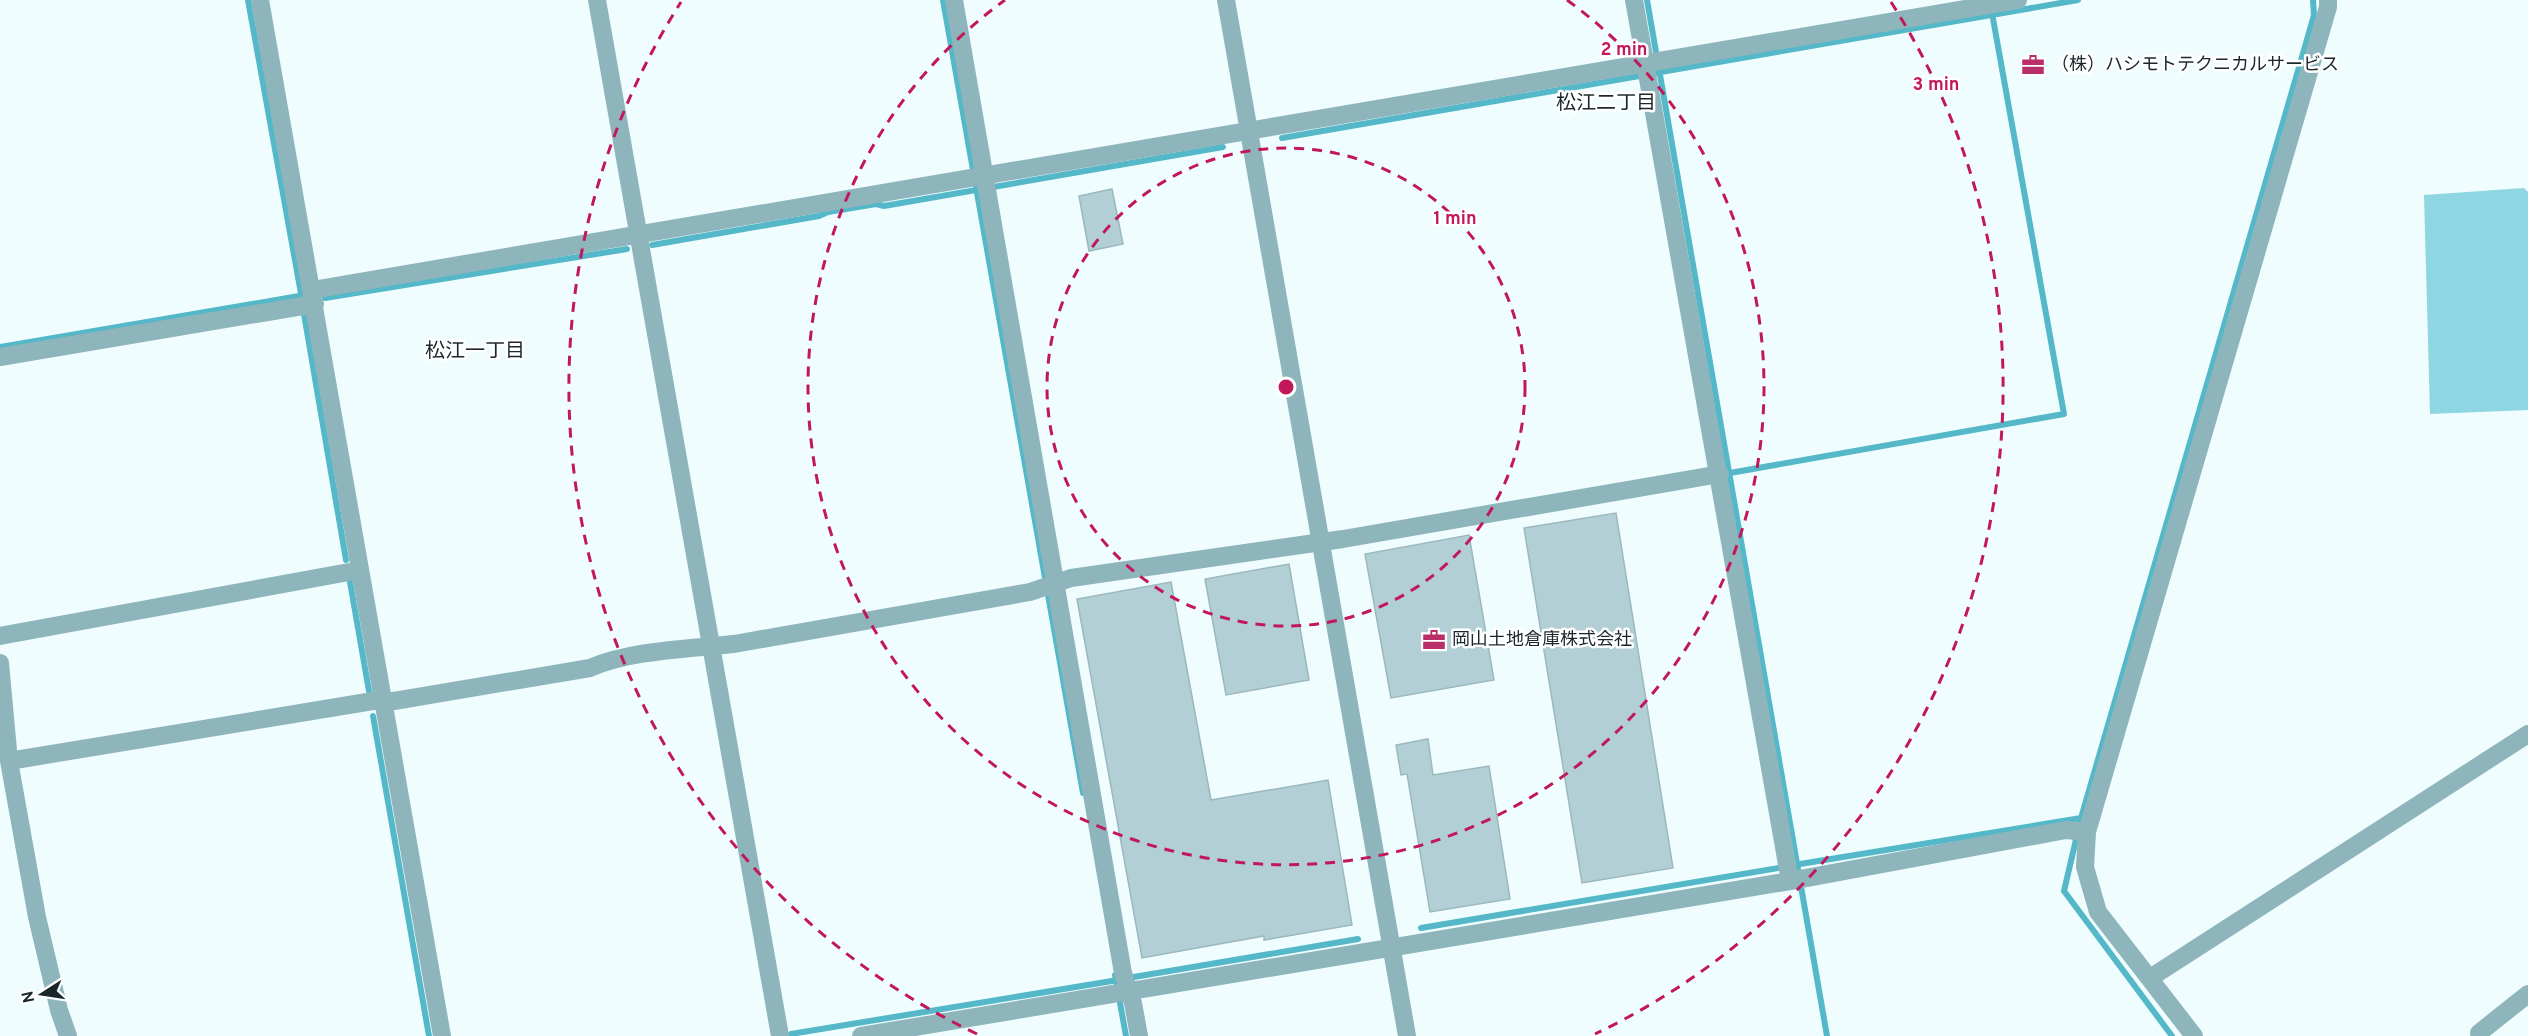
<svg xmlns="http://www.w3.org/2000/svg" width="2528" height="1036" font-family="Overpass,'Noto Sans JP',sans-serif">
<rect width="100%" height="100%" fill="#f0fdff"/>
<!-- green -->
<path fill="#8ed6e2" d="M2524,188L2528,192V410L2430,414L2424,195Z"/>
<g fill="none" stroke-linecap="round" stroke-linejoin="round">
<!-- stream -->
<path stroke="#54b8c8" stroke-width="6" d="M248,0L302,299
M943,0L1083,793
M1647,0L1827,1036
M1655,73L2078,0
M1282,138L1645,75
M652,245L819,216L828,212L876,204L884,206L1223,147
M325,298L627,249
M304,314L346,560
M0,347L305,295
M1730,473L2064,414L1992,13
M350,582L369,691
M373,716L429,1036
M1794,865L2081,818
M1421,928L1784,867
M1115,975L1126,1036
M1128,978L1358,939
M791,1034L1118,980
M2172,1036L2064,891L2081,818L2306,43L2314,15L2313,0"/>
</g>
<!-- building -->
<path fill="#b1cfd5" stroke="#9ab8be" stroke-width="1.5" d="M1112,189L1123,244L1089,251L1079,196Z
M1616,513L1673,868L1582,883L1524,528Z
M1469,535L1494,680L1391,698L1365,554Z
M1289,564L1309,680L1226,695L1205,579Z
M1171,582L1211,800L1328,780L1352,925L1264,940V936L1142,958L1077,599Z
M1428,739L1433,775L1489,766L1510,899L1430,912L1407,774L1401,775L1396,745Z"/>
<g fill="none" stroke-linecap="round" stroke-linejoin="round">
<!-- minor -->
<path stroke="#8fb5bc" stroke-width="18" d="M260,0L442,1036
M597,0L780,1036
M954,0L1123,973L1133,1003L1139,1036
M1226,0L1407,1036
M1634,0L1790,881
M312,290L2018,0
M0,357L315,304
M0,636L360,570
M0,663L9,761L37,917L59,1010L68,1036
M9,761L373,701H394L590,668C631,650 690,649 734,644L1030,592L1071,578L1343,539L1720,474
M2150,978L2528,734
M861,1036L1790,881L2066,830L2087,832
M2194,1036L2098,912L2085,867L2087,832L2328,7V0
M2482,1036L2479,1033L2528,994"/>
</g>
<!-- distance rings -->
<g fill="none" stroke="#c2185b" stroke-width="3" stroke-dasharray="10 8">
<circle cx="1286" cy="387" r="239"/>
<path d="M1567 0A478 478 0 1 1 1005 0"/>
<path d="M977 1034A717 717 0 0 1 681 2M1891 2A717 717 0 0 1 1595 1034"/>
</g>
<!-- icons -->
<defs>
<g id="office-bare" transform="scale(1.8)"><path d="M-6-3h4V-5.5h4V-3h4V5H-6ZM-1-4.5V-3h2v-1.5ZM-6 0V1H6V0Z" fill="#b92f69" stroke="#fff" stroke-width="2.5" paint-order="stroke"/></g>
</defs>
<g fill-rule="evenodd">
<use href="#office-bare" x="2033" y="65"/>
<use href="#office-bare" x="1434" y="640"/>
</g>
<g text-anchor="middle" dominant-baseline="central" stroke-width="5" stroke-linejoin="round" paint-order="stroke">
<!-- poi labels -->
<g font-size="18" fill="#1a2629" stroke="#fff" text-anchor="start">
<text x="2051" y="65">（株）ハシモトテクニカルサービス</text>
<text x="1452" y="640">岡山土地倉庫株式会社</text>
</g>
<!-- neighbourhood labels -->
<g font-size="20" fill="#1a2629" stroke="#fff">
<text x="1606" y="104">松江二丁目</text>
<text x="475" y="352">松江一丁目</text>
</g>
</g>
<circle cx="1286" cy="387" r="9" fill="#c2185b" stroke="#fff" stroke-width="3"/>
<g font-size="18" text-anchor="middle" font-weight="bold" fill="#c2185b" stroke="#fff" stroke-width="5" stroke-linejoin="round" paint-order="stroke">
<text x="1624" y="55">2 min</text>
<text x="1936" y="90">3 min</text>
<text x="1455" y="224">1 min</text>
</g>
<!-- north arrow -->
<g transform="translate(42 994) rotate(258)" stroke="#ffffff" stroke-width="4.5" paint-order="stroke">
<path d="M0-4.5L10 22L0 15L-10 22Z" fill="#1a2629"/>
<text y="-9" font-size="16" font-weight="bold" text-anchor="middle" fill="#1a2629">N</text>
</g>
</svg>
